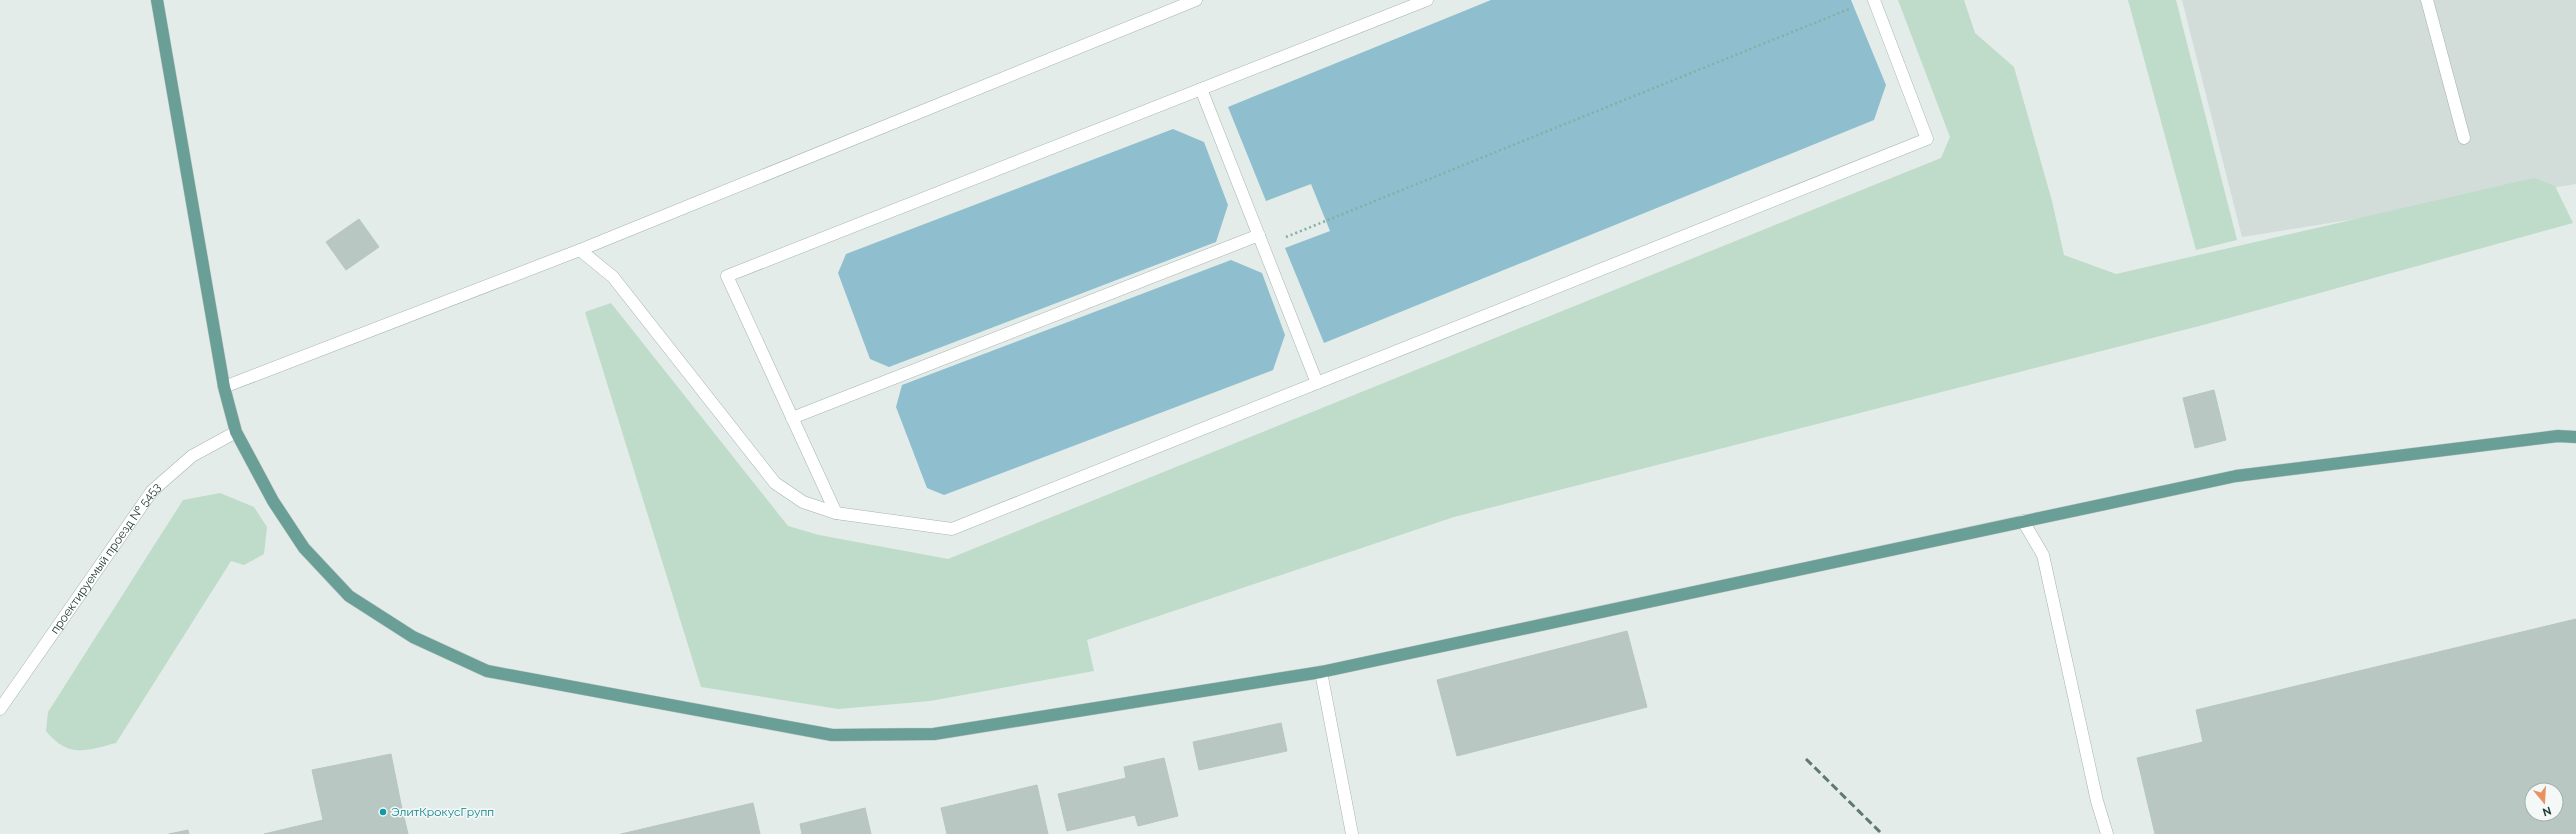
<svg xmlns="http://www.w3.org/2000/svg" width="2576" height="834" font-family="Raleway,sans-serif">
<rect width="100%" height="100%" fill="#e3ece9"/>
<!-- built -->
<path fill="#d2dcd8" d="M2182,0H2576V184L2242,237Z"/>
<!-- green -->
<path fill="#bedcc9" d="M1898,0H1964L1975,33L2014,67L2052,201L2064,255L2116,274L2534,178L2555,186L2573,223L2207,324L1454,517L1087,640L1094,671L930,701L838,709L701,687L585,312L611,303L788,526L819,535L948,559L1941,158L1950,137Z
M2128,0H2176L2237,240L2196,250Z
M220,493L254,507L267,527L264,554L244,565L231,561L116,743C85,751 68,758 46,731L48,712L183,500Z"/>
<!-- water -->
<path fill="#8fbfce" d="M1491,0H1851L1886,85L1874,120L1324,343L1285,248L1330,231L1311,184L1266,201L1228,107Z
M1173,129L1204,142L1228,205L1216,242L889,367L870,359L838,273L846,254Z
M1231,260L1262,273L1285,335L1273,370L944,495L927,488L896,407L902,385Z"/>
<!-- building -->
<path fill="#b9c7c2" stroke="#b6c6c1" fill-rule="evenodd" d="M359,219L379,247L346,270L326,242Z
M2214,390L2226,440L2195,448L2183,398Z
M2576,619V834H2155L2137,758L2203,742L2196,710ZM2532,790H2556V814H2532Z
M1627,631L1647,707L1457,756L1437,680Z
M1281,723L1287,751L1199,770L1193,742Z
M391,754L401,804L323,820L312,770Z
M1164,758L1178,816L1138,826L1135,815L1067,831L1058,794L1126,778L1124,767Z
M1037,785L1048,834H947L941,808Z
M753,803L760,834H621Z
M401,804L408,834H264L323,820Z
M865,808L871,834H802L800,824Z
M188,830L189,834H169Z"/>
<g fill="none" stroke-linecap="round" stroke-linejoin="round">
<!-- minor casing -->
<g stroke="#a6b4b0" stroke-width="13">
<g id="minor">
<path d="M1427,0L727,276L836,513L952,529L1927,139L1874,0"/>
<path d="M2427,0L2464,138"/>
<path d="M1201,89L1317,383"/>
<path d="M580,250L613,277L775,483L803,502L836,513"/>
<path d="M224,387L580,250L1196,0"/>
<path d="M792,418L1259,235"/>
<path d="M2023,521L2043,555L2097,801L2107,834"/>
<path d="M1321,672L1352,834"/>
<path id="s1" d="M0,709L152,491L192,456L236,432"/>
</g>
</g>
<!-- major casing -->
<g stroke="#c2c9c7" stroke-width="13">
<path id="major" d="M157,0L224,387L236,432L273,501L304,548L349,596L413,637L487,671L832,735L934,734L1321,672L2236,476L2558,436L2576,437"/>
</g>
<!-- path -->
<path stroke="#86aea5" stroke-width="2.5" stroke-dasharray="2 3" stroke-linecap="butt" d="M1286,237L1849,9"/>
<!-- minor -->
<use href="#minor" stroke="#fff" stroke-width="12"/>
<!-- major -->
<use href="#major" stroke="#6a9f97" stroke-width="12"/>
<!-- rail -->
<path stroke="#5f7874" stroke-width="3" stroke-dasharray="8 4" stroke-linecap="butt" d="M1806,759L1882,834"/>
</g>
<!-- markers -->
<circle fill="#0f9aa8" stroke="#f4f9f7" stroke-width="1.5" cx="383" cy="812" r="4"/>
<g text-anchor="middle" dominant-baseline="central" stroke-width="3" stroke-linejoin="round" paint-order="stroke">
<!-- street labels -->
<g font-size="12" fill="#243d38" stroke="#f4f9f7">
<text stroke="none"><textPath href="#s1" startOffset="184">проектируемый проезд № 5453</textPath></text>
</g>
<!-- culture labels -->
<g font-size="12" fill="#0d838f" stroke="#f4f9f7" text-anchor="start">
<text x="391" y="812">ЭлитКрокусГрупп</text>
</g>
</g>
<!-- north arrow -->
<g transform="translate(2544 802) rotate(162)"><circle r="19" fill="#f4f9f7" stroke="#a1aeab"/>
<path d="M0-3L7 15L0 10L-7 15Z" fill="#ea9163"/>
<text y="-6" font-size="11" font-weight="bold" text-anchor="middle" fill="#243d38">N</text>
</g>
</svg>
